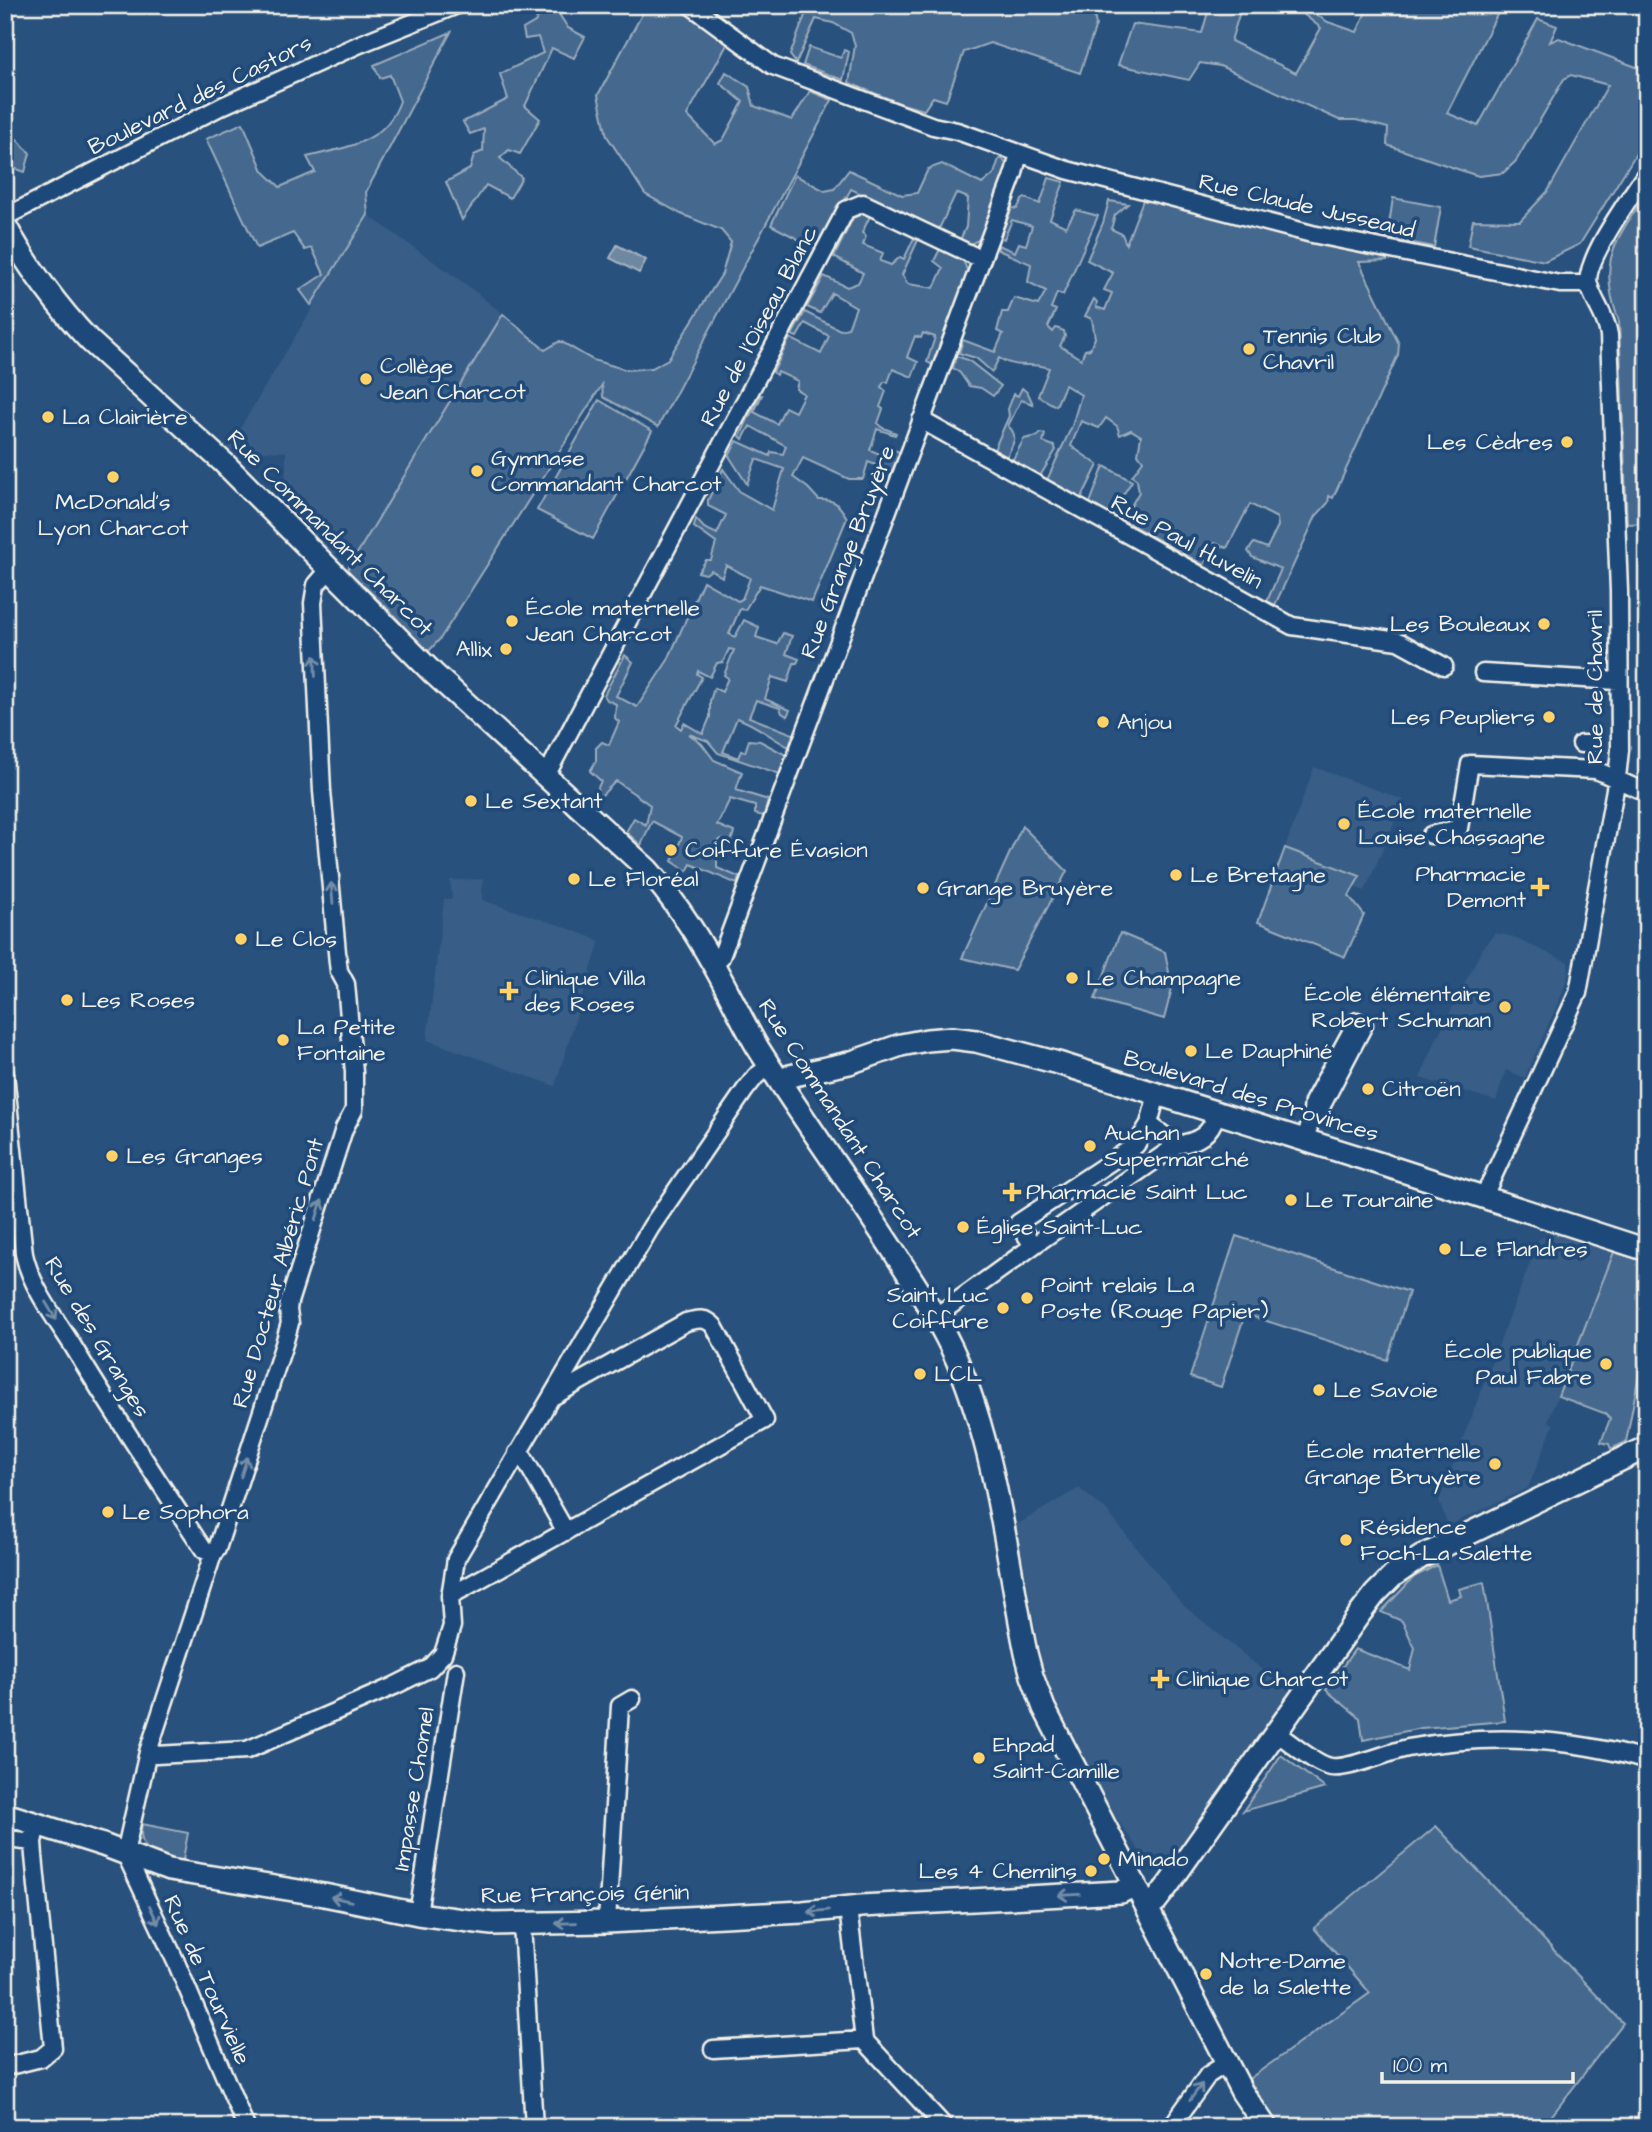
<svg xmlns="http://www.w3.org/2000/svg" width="1652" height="2132" font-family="'Architects Daughter',sans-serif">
<rect width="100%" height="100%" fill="#28517e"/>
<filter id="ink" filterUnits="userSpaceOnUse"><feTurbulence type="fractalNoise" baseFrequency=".0143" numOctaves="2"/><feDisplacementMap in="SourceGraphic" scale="14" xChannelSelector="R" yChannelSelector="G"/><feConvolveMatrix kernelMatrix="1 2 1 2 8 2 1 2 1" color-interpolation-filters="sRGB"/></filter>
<g filter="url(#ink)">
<!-- built -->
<path fill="#375d86" d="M368,215L467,285L503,314L354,559L343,552L333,555L285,506L286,452L231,450L228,448L313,307L311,305Z
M1314,767L1404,800L1365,891L1356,888L1360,876L1285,848Z
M483,879L482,900L565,927L600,941L555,1086L427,1040L444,899H452L450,880Z
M1495,933L1510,936L1568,962L1569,972L1562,994L1525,1078L1506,1070L1496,1101L1420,1078L1437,1038L1482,949Z
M1552,1233L1614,1252L1548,1421L1554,1424L1528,1488L1448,1526L1439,1501L1539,1239Z
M1079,1488L1107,1511L1183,1605L1290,1692L1167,1864L1150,1866L1102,1798L1050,1690L1043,1668L1016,1525Z"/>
<!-- green -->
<path fill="#45688e" stroke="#9cacbb" stroke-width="2" fill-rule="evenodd" d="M647,5H690L732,36L687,115L715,144L723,140L743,102L720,83L726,72L749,87L754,106L792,120L810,91L832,100L658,427L603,397L602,385L440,639L427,653L392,613L347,570L503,314L545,350L560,341L593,360L627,370L652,368L668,359L722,274L731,242L721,230L681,214L645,194L607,136L598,95Z
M809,5H1092L1096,25L1080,73L990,43L964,52L946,101L933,97L924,110L902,104L849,83L855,45L851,33L833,23L816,19L796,63L790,55Z
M1210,5H1242L1231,41L1296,73L1321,28L1298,10L1300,5L1328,22L1357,32L1369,5H1502L1447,113L1478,126L1538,19L1557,26L1550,42L1559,38L1647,71V136L1580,244L1545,261L1468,246L1473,220L1520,221L1548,191L1608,85L1571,75L1564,79L1516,161L1503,173L1479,176L1472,174L1387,145L1388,128L1356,120H1339L1220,66L1200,63L1189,80L1118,65L1132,24L1202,33Z
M555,8L568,28L585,37L574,58L552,48L525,106L540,119L520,154L509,150L500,158L522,178L510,198L486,185L462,220L446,182L470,169L474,155L483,151L484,129L470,134L463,122L508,99L500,74L543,53L538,37L525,39L523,29L535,22L540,14Z
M451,32L366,192L368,215L311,305L300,290L324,274L312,248L305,250L293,233L257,248L206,139L243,123L263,171L280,187L315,172L307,157C346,147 385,144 400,101L390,75L380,78L374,65Z
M809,47L841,58L844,50L849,52L843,80L803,65Z
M5,106L9,111L14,136L30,153L25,172L5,165Z
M999,159H1003L1008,169L983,238L970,244L960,240L966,227L968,198L956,193L939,229L851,189L817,249L771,225L795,175L825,191L834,189L849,170L902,195L917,193L928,169L942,164L982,184L994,174Z
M1049,178L1064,182L1050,219L1066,227L1076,210L1098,216L1063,295L1057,293L1051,308L1056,310L1048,327L1053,332L1056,328L1064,331L1065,336L1060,346L1081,359L1085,350L1090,349L1095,338L1092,319L1085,316L1094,299L1097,302L1096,307L1105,310L1112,293L1104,290L1113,273L1087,260L1103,223L1109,201L1128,204L1115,215L1111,229L1122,234L1126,244L1143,200L1182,206L1183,210L1303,239L1386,252L1387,261L1359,262L1399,344L1398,355L1333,498L1329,496L1328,503L1316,516L1275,605L1267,601L1281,569L1252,557L1248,551L1254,543L1267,548L1278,526L1277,518L1250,504L1227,548L1215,543L1204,565L1123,520L1139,492L1137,480L1132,476L1143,461L1138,454L1141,436L1131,430L1120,435L1117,426L1106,418L1099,428L1081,421L1071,446L1098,465L1081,499L1047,480L1072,426L1081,395L1065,385L1056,406L1038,396L1049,368C1031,361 1017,370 999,358L992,372L976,358L959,353L963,340L995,352L1003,334L997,331L1002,312H1008L1014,298L1038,305L1046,291L1028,282L1031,264L998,250V245L1015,252L1019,243L1026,245L1032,226L1012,220L1004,239L1000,237L1012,208L1017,209L1022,200L1025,198L1040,204Z
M1647,192V523L1627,524L1619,321C1596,260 1616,241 1647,192Z
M1393,198L1441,207L1434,247L1387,238Z
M862,214L870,216L862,233L866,236L863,245L883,253L880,261L891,265L900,257L904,259L915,236L919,238L902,275L908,284L934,288L943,268L934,261L941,247L962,257L968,273L933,365L927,362L935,337L923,333L921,338L915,336L907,357L918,362L912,377L893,369L888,382H884L881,387L886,391L880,407L883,409L878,423L881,427L896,433L895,435L877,429L870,450L887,457L891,449L900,452L892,471L868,462L863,479H849L803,458L793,477L808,488L819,500C836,499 839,505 847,518L812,602L760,585L745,610L740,609L729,634L735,637L744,620L759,627L756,637L777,644L783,633L792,636L786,654L799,659L797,663H794L788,682L772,677L765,699L790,710L787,716L782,713L780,708L756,700L749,717L793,734L789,747C771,738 756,724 737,718L723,752L738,758L741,751L745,752L749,740L760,741L786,755L780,774L718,753L708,741L689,734L702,744L714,760L742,772L736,790L768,800L764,816L755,814V806L730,799L717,825L734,832L731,842L721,839L715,844L713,856H717V868L739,877L737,884L691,864L687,871L672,861L682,837L652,821L641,845L626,832L634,818L646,825L650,805L616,781L597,800L595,794L601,781L590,771L596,761V748L602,742L609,745L619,722L615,718L616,704L607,700L604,695L625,655L633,662L616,696L637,707L668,660L703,581L738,601L742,599L750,578L726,565L722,577L711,570L706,574L698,572L706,560H711L716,543L694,527L696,519L704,528L717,534L726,515L708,506V500L723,469L740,492L772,510L784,469L756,459L747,484L729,456L737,441L770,456L771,452L783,454L786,446L750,426L743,439L740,436L760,395H762L754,412L777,424L785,407L795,412L804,394L796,389L798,381L778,372L776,375L773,372L790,338L821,354L829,336L805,323L797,337L792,335L805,312L840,330L848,328L856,307L832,293L820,313L807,307L824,276L847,287L858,283L863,273L834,257L853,218ZM729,649L734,650L724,675L728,678L722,692L714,688L710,701V717L703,734L684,723L681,729L676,725L702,677L697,674L698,671L710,677L717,663L723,662Z
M956,356L968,360L1001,386L993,396L981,388L969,386L960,373L953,368Z
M1022,388L1028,393L1033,404L1021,400L1008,426C1020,436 1012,446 1006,458L993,452L1009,416L1008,409L1014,394L1018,396Z
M599,400L652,431L593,539L537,510Z
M1040,433L1045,434L1043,442L1054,446L1056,450L1040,476L1012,461L1024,439L1038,436Z
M1104,466L1132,481L1110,515L1090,503Z
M1022,826L1067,871L1014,970L962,958Z
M1285,848L1360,876L1349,896L1364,915L1345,957L1258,922Z
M1120,933L1165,952L1172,988L1164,1019L1095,999Z
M1236,1236L1409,1292L1387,1360L1245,1314L1221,1387L1190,1377Z
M1614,1252L1647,1262V1333L1626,1442L1611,1449L1609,1444L1601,1442L1610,1419L1604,1413L1558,1396Z
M1437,1565L1448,1600L1461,1596L1459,1589L1484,1582L1505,1721L1421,1728L1363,1740L1360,1718L1326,1690L1355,1649L1410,1670L1415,1648L1402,1621L1381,1612L1414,1577Z
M1281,1755L1325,1788L1243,1811Z
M142,1824L188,1833L182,1864C158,1854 136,1854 142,1824Z
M1436,1826L1623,2023L1543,2127H1277L1246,2081L1370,1993L1314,1928Z"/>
<!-- water -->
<path fill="#6e88a2" stroke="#a4b2be" stroke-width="2" d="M617,245L646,260L639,273L610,258Z"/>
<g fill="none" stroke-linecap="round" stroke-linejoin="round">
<!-- minor casing -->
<g stroke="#f4f1e8" stroke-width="21">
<path id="minor" d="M690,5L773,66L933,126L957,131L1067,170L1312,234L1560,284H1588
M5,217L222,106L360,44L457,5
M921,420L1292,626L1398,641L1444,666
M1483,673L1618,681
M1581,744H1589
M546,776L846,210L863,203L981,259
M1431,835L1459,828L1470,764L1596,770L1647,793
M713,964L721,957L1014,173L1019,153
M5,1074L24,1254C31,1286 53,1315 71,1343C113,1413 159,1482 204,1550L213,1554
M1157,1094L1149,1124L1177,1145C1199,1141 1210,1135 1217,1113
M1149,1124L1136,1145L1018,1223L1033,1246L1177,1145
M1305,1140L1311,1120L1313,1102L1357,1021L1364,1025L1320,1109L1311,1120
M1484,1196L1578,993L1617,778L1620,750L1619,591L1609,335C1606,315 1594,303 1589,285C1582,263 1633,193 1647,172
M935,1317L1033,1246
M517,1453L524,1458L566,1532
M450,1596L765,1420L714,1326C706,1317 697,1319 686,1322L552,1397
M1276,1733C1291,1742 1314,1764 1331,1767C1348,1770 1388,1752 1408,1748C1487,1734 1570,1737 1647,1761
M148,1752L156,1755L247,1750L394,1686L430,1668L443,1654L452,1626L450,1596L456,1559L651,1227L745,1090L756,1076L770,1066
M7,1839L33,1842
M848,1908L864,2040L945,2127
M418,1914L456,1671
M607,1922L620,1706L632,1699
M522,1924L534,2127
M713,2049L864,2040
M5,2067L41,2058L53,2048L34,1856L33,1842L37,1824
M246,2127L176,1962L125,1853L148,1752L213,1554L217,1549L284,1344L290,1323L288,1310L289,1302L344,1129L354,1110V1072L346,984L339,971L338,963L322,791L313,603L316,585L329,570
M1171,2127L1208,2075L1227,2063"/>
</g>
<!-- major casing -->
<g stroke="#f4f1e8" stroke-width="26">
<path id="major" d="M5,225C26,264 59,309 90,341L224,463L433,673L647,869C673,898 694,930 713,964C729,992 742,1021 758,1048C802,1118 851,1185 896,1255C918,1289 941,1323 957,1360C997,1453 1006,1554 1026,1653L1032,1676L1044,1708L1242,2092L1266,2127
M782,1083L790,1076L849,1063L901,1045L927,1040L952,1038L976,1041L1058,1063L1381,1164L1647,1250
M5,1814L103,1845L169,1870L324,1895L418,1914L492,1924L607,1922L803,1912L861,1906L1121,1892L1136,1885
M1146,1906L1156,1901L1169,1884L1359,1615L1375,1594L1393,1576L1421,1557L1647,1447"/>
</g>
<!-- minor -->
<use href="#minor" stroke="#1f4a7a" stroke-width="16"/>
<!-- major -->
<use href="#major" stroke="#1f4a7a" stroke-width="21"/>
</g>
<!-- one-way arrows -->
<defs><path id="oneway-shaft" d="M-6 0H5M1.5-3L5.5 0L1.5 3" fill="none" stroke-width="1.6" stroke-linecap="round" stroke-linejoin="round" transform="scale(1.75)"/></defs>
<g stroke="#748da6">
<use href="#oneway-shaft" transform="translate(315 666) rotate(-92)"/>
<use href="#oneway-shaft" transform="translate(332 893) rotate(-95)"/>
<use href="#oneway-shaft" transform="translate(319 1210) rotate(-73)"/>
<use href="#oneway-shaft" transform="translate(51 1311) rotate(59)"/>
<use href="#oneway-shaft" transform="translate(244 1467) rotate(-72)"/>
<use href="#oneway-shaft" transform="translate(1069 1895) rotate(177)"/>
<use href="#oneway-shaft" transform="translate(341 1899) rotate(-167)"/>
<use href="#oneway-shaft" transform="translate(818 1911) rotate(175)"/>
<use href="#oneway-shaft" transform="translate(154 1915) rotate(65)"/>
<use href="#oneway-shaft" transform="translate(566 1923) rotate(178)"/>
<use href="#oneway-shaft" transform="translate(1196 2092) rotate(-54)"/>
</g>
</g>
<!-- markers -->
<g fill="#ffd166" stroke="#1f4a7a" stroke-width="2.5">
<circle cx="1249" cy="349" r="7"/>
<circle cx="366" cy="379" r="7"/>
<circle cx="48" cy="417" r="7"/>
<circle cx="1567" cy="442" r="7"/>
<circle cx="477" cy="471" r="7"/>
<circle cx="113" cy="477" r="7"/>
<circle cx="512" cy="621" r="7"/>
<circle cx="1544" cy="624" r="7"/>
<circle cx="506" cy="649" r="7"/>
<circle cx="1549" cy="717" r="7"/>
<circle cx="1103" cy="722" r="7"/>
<circle cx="471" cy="801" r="7"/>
<circle cx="1344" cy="824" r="7"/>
<circle cx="671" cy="850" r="7"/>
<circle cx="1176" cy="875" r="7"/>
<circle cx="574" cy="879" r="7"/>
<path d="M1536.5 876.5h7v7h7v7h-7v7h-7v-7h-7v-7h7z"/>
<circle cx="923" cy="888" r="7"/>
<circle cx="241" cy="939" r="7"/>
<circle cx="1072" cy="978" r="7"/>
<path d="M505.5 980.5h7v7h7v7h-7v7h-7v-7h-7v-7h7z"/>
<circle cx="67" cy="1000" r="7"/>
<circle cx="1505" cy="1007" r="7"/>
<circle cx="283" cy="1040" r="7"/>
<circle cx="1191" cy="1051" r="7"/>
<circle cx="1368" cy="1089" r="7"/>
<circle cx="1090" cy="1146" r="7"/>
<circle cx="112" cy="1156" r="7"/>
<path d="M1008.5 1181.5h7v7h7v7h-7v7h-7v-7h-7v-7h7z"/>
<circle cx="1291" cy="1200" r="7"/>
<circle cx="963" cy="1227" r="7"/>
<circle cx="1445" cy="1249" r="7"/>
<circle cx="1027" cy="1298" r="7"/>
<circle cx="1003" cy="1308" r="7"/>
<circle cx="1606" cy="1364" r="7"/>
<circle cx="920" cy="1374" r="7"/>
<circle cx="1319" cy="1390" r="7"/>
<circle cx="1495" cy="1464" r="7"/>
<circle cx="108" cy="1512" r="7"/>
<circle cx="1346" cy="1540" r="7"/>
<path d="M1156.5 1668.5h7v7h7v7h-7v7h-7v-7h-7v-7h7z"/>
<circle cx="979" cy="1758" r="7"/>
<circle cx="1104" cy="1859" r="7"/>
<circle cx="1091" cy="1871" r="7"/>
<circle cx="1206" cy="1974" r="7"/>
</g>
<g text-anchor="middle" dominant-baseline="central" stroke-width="7" stroke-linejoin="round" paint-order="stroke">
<!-- street labels -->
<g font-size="23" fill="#f4f1e8" stroke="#1f4a7a">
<text transform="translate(200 95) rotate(-26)">Boulevard des Castors</text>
<text transform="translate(1307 206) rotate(13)">Rue Claude Jusseaud</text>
<text transform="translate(759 326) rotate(-62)">Rue de l'Oiseau Blanc</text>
<text transform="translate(330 533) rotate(45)">Rue Commandant Charcot</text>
<text transform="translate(1187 542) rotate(29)">Rue Paul Huvelin</text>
<text transform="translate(848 552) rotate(-69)">Rue Grange Bruyère</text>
<text transform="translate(1595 687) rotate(-90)">Rue de Chavril</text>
<text transform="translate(1251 1096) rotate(17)">Boulevard des Provinces</text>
<text transform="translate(840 1119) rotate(57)">Rue Commandant Charcot</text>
<text transform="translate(278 1273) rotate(-74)">Rue Docteur Albéric Pont</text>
<text transform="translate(97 1337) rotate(59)">Rue des Granges</text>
<text transform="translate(414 1789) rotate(-81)">Impasse Chomel</text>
<text transform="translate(585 1894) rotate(-1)">Rue François Génin</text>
<text transform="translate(207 1980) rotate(66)">Rue de Tourvielle</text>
</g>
<!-- poi labels -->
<g font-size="23" fill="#f4f1e8" stroke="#1f4a7a" text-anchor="start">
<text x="1263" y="336">Tennis Club<tspan x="1263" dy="26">Chavril</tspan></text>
<text x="380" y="366">Collège<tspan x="380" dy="26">Jean Charcot</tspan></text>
<text x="62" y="417">La Clairière</text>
<text x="1553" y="442" text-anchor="end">Les Cèdres</text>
<text x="491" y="458">Gymnase<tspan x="491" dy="26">Commandant Charcot</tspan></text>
<text x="113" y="502" text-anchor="middle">McDonald's<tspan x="113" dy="26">Lyon Charcot</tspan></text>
<text x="526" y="608">École maternelle<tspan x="526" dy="26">Jean Charcot</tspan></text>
<text x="1530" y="624" text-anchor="end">Les Bouleaux</text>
<text x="492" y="649" text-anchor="end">Allix</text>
<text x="1535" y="717" text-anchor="end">Les Peupliers</text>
<text x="1117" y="722">Anjou</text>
<text x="485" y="801">Le Sextant</text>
<text x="1358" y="811">École maternelle<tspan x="1358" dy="26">Louise Chassagne</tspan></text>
<text x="685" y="850">Coiffure Évasion</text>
<text x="1526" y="874" text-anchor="end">Pharmacie<tspan x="1526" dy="26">Demont</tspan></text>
<text x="1190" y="875">Le Bretagne</text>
<text x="588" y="879">Le Floréal</text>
<text x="937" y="888">Grange Bruyère</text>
<text x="255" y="939">Le Clos</text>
<text x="525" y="978">Clinique Villa<tspan x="525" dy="26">des Roses</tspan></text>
<text x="1086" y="978">Le Champagne</text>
<text x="1491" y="994" text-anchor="end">École élémentaire<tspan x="1491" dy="26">Robert Schuman</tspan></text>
<text x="81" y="1000">Les Roses</text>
<text x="297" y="1027">La Petite<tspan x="297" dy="26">Fontaine</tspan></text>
<text x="1205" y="1051">Le Dauphiné</text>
<text x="1382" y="1089">Citroën</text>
<text x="1104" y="1133">Auchan<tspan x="1104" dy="26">Supermarché</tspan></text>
<text x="126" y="1156">Les Granges</text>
<text x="1026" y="1192">Pharmacie Saint Luc</text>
<text x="1305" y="1200">Le Touraine</text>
<text x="977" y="1227">Église Saint-Luc</text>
<text x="1459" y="1249">Le Flandres</text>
<text x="1041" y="1285">Point relais La<tspan x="1041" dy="26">Poste (Rouge Papier)</tspan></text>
<text x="989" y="1295" text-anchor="end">Saint Luc<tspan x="989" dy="26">Coiffure</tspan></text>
<text x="1592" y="1351" text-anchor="end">École publique<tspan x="1592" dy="26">Paul Fabre</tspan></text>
<text x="934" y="1374">LCL</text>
<text x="1333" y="1390">Le Savoie</text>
<text x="1481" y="1451" text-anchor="end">École maternelle<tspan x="1481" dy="26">Grange Bruyère</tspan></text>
<text x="122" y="1512">Le Sophora</text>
<text x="1360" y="1527">Résidence<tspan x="1360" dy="26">Foch-La Salette</tspan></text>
<text x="1176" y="1679">Clinique Charcot</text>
<text x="993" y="1745">Ehpad<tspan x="993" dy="26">Saint-Camille</tspan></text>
<text x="1118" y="1859">Minado</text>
<text x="1077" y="1871" text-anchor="end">Les 4 Chemins</text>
<text x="1220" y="1961">Notre-Dame<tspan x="1220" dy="26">de la Salette</tspan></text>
</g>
</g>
<!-- margin -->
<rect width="1652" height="2132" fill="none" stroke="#1f4a7a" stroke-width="28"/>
<rect x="14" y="14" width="1624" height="2104" fill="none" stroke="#f4f1e8" stroke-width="2.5" filter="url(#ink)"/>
<!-- scale -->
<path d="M1382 2072v10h191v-10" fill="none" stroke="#f4f1e8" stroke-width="3.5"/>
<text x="1393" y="2072" font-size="21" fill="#f4f1e8" stroke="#1f4a7a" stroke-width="5" paint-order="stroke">100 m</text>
</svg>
